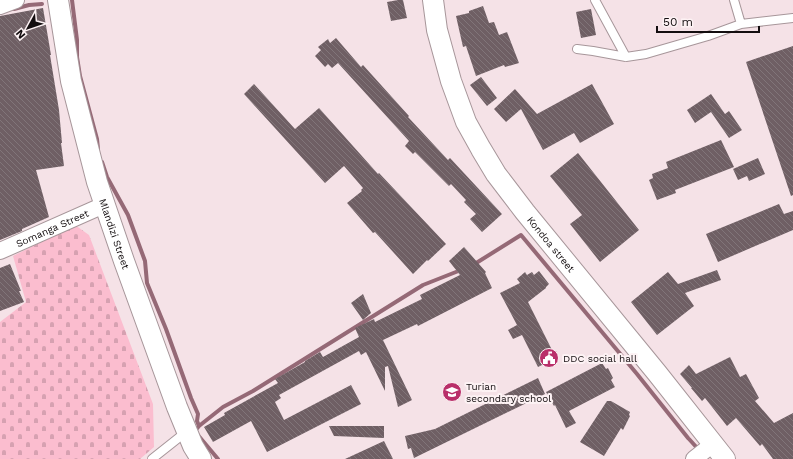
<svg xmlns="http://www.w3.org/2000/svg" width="793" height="459" font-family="'Work Sans',sans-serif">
<defs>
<pattern id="cemetery-stones" width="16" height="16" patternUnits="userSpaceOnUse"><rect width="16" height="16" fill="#fbbdcf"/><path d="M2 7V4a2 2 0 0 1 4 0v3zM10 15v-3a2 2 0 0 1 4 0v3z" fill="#d6a1b1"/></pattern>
<pattern id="building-back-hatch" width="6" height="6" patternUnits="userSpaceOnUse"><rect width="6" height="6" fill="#6f5f64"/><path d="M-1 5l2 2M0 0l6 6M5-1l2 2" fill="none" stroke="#817579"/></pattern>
</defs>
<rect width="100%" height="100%" fill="#f5e2e7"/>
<!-- cemetery -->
<path fill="url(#cemetery-stones)" d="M75,225L89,235L153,404L154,447L140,459H0V322L26,302L13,256Z"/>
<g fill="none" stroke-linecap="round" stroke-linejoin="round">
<!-- stream -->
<path stroke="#956976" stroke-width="4" d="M72,0L77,40V57L80,76L97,139L98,149
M14,9L29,5L42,4
M102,162L107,177L128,215L145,261L147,283L166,329L191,398L198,414L197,421L199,426
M473,265L521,235L637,374L688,438
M194,432L199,426L223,407L253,391L423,285L461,270
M197,434L218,459
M689,439L699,450"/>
</g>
<!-- building -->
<path fill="url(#building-back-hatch)" d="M398,0H403L407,18L391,21L387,2Z
M483,6L489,23L494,22L499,35L507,32L519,63L505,67L504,65L476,76L466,46L463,47L456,16L469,13V11Z
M43,8L51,55H50L59,110L62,143H61L64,166L36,170L49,217L22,229V231L0,240V16Z
M591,9L596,35L581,38L576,12Z
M336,38L361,67L363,65L409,116L408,117L448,160L450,158L502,214L482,232L470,219L476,214L464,202L466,200L451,184L449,186L415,152L413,154L405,146L409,141L338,63L332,68L328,64L325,67L315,56L321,50L318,47L328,39L330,43Z
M793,46V195L791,196L746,62Z
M481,77L497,98L487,106L470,85Z
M254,84L295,129L319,108L378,174L379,173L446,244L428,261L427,260L413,274L375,232L373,233L347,203L362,191L361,190L363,188L344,166L325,183L244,94Z
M592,84L614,124L580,143L574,133L543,150L521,109L506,122L494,109L515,89L537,114Z
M711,94L725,114L729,111L742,130L729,138L711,112L695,123L687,110Z
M721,140L734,167L675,190L676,193L657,200L649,180L653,178L652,174L668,168L666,162Z
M578,153L639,230L600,262L570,224L582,215L550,176Z
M758,158L765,174L749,181L747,176L738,180L733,169Z
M779,204L784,214L793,211V230L718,262L706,234Z
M464,247L486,272L485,273L492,288L418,326L417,324L383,340L412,400L398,407L388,366L385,367V391L366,352L361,355L359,351L279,395L281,398L275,402L284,420L351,385L361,404L267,452L251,421L213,442L204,427L225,415L224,413L278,383L275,379L305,362V361L320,352L323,357L359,337L355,328L374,319L375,322L422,299L420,295L460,275L449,261Z
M10,264L21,291H19L24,302L0,311V268Z
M717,270L721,280L685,293L694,306L657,335L631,302L668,272L678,284Z
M539,271L549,284L546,287V288L528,302L556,358L538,367L522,335L513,339L508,330L517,325L500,293L520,283L517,279L525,272L527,275L532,272L534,275Z
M363,294L371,313L363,320L351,303Z
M730,357L740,377L746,374L759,398L755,401L774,423L793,413V459H773L762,444L760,446L736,418L727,426L705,398L702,401L691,388H692L680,374L689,365L696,374Z
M602,363L606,369L608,368L613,378L611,380L615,387L569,411L576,423L566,428L555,405L554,406L546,392Z
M538,378L545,394L414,458L411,448L408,449L405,436L435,429Z
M607,401H611L630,412L629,415L630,416L623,430L621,428L604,456L580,442Z
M329,426H384V438L334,436Z
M384,441L393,459H345Z"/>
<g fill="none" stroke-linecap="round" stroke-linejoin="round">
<!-- service casing -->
<g stroke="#a7969a" stroke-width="10">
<path id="service" d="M595,0L626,57
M734,0L741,24
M577,49L593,51L626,57L646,54L708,36L741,24L793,18
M152,459L186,432"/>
</g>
<!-- minor casing -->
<g stroke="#a7969a" stroke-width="18">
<g id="minor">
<path d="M0,6L16,0"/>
<path id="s1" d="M0,251L104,205"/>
<path d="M694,459L713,444"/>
</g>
</g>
<!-- tertiary casing -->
<g stroke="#a7969a" stroke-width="22">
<g id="tertiary">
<path id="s2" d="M58,0L71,81L97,182L124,261L177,407L193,446L201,459"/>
<path id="s3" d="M433,0L437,30L451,81L466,122L481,149L496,174L525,212L657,373L725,459"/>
</g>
</g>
<!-- service -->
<use href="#service" stroke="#fff" stroke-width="8"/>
<!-- minor -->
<use href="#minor" stroke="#fff" stroke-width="16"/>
<!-- tertiary -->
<use href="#tertiary" stroke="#fff" stroke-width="20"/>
</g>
<!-- icons -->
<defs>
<g id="civic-disc" transform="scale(1)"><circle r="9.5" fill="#b92f6a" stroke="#fdf2f4"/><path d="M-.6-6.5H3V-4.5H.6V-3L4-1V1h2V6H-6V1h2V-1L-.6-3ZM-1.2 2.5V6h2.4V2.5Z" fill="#fff"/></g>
<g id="school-disc" transform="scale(1)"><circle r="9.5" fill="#b92f6a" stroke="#fdf2f4"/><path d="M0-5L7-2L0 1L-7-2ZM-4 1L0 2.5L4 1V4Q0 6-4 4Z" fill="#fff"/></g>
</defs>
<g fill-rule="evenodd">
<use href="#civic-disc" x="549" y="358"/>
<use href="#school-disc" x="452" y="392"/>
</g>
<g text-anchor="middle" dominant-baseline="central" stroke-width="4" stroke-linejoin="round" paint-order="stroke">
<!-- street labels -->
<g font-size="10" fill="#130d0f" stroke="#fdf2f4">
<text stroke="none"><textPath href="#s1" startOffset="57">Somanga Street</textPath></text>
<text stroke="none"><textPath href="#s2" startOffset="241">Mlandizi Street</textPath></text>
<text stroke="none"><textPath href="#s3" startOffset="276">Kondoa street</textPath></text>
</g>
<!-- poi labels -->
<g font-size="10" fill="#130d0f" stroke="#fdf2f4" text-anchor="start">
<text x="563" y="358">DDC social hall</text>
<text x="466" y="386">Turian<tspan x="466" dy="12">secondary school</tspan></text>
</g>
</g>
<!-- north arrow -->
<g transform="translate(28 28) rotate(230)" stroke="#fdf2f4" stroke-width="3" paint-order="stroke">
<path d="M0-3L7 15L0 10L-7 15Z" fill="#130d0f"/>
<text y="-6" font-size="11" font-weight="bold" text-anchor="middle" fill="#130d0f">N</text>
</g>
<!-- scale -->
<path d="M657 26v6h102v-6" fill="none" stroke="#130d0f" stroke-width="2"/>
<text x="663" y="26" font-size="12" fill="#130d0f" stroke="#fdf2f4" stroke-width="3" paint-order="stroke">50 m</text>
</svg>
